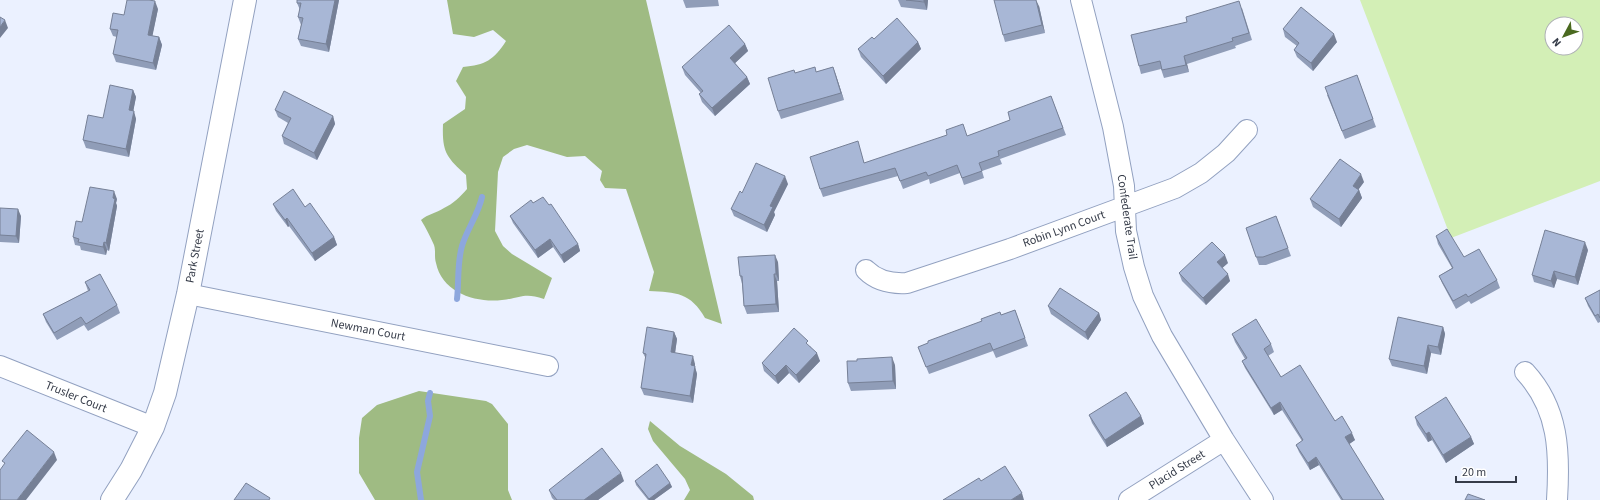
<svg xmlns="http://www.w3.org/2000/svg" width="1600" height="500" font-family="'Source Sans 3',sans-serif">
<rect width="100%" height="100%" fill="#ebf1ff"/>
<!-- green -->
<path fill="#d3efb6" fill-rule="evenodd" d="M1360,0H1600V181L1451,238ZM1552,24H1576V48H1552Z"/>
<!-- forest -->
<path fill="#9fbb83" d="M447,0H646L722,324L705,318C691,293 676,292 649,291L654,272L626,189L605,188L600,180L602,171L585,156L567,157L527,145L514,149L503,157L498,172L495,231L503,246L512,254L552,278L544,299C524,292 521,298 502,300C476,303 442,293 436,263C434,257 436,251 434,245C430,236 426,228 421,220C428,214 436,213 444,208C453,204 460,197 467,189L466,175C446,157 442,152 443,124L465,109L466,97L456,81L463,67C485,65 494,60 506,41L493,30L474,37L453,34Z
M419,391L486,401L492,404L508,424V490L512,500H375L359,473V438L362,418L377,405Z
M650,421L680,446L726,474L753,496L754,500H684L690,490L685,479L653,441L648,429Z"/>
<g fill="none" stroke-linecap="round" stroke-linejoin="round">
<!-- stream -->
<path stroke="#8da7dd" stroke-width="6" d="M457,299C459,282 457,263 462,246C467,229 478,215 482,197
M421,500L417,472L430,416L428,401L430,393"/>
<!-- minor casing -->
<g stroke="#92a1c0" stroke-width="22">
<path id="minor" d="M1081,0L1113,127L1124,186L1126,231L1134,267L1143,296L1162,336L1224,440L1263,500
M866,270C877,281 891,284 907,283L1010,249L1175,188L1201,173L1226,153L1247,130
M188,294L548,366
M0,366L153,427
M1525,372C1559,409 1560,452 1557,500
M1129,500L1224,440"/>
</g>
<!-- tertiary casing -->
<g stroke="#92a1c0" stroke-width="24">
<path id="tertiary" d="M112,500L131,470L153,427L165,393L188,294L245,0"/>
</g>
<!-- minor -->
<use href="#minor" stroke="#fff" stroke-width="20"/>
<!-- tertiary -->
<use href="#tertiary" stroke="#fff" stroke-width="22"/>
</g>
<!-- wall -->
<path fill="#909db8" d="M297,0H339L329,52L301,46L298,39L301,25L298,17L300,10L297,3Z
M683,0H718L719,6L686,8Z
M898,0H928L927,10L901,7Z
M1039,6L1045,33L1005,42L1003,35Z
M1242,8L1252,40L1235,46L1236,48L1187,64L1189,72L1164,78L1161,69L1141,74L1139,66Z
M158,9L152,36L159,37L162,45L156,70L116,62L113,54L117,37L113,36L110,29L124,15Z
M1283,29L1337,42L1313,71L1297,57L1294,50L1297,46L1285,37Z
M874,39L918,42L921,49L886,84L861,57L858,49Z
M745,44L748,51L735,63L747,77L750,84L715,116L702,102L699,94L701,93L685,75L682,67Z
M833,67L844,100L781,119L778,111L795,73L816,72Z
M1357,75L1376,127L1345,139L1327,95Z
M133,90L136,97L133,111L136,119L129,157L86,148L83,140L103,118Z
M1051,96L1066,135L1000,159L1002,164L982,171L984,178L964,185L960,173L930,184L929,179L903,189L898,176L823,197L820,189L860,149L864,163L968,136L1010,120Z
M275,110L333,116L335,124L317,160L284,144L282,136L288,123L278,117Z
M1364,182L1358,190H1359L1362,198L1341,227L1313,207L1310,199Z
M788,184L774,212L775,215L767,232L734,216L731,209L742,193Z
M117,199L116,203L117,206L109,251L107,250L106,255L81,250L80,246L75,245L73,237L82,222Z
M533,203L578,244L580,251L564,263L553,247L538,258L513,223L510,216Z
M273,204L305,207L334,237L337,245L315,261L289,226L288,227L276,211Z
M0,208L21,216L19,243L0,242Z
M1276,216L1291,256L1266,265H1259L1246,228Z
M1436,236L1464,257L1497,280L1500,288L1471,304L1469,301L1456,309L1442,283L1439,276L1452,268L1438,244Z
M1588,250L1578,285L1557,279L1554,288L1534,282L1532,275Z
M778,262L779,281H777L779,312L747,314L744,306L742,284L740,276Z
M1228,263L1222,268L1230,281L1206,305L1182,281L1179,273Z
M85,282L117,305L120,313L88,331L84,325L57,340L46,322L43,314L88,291Z
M1600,290V322L1598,323L1588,306L1585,298Z
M1048,306L1099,313L1101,320L1088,340L1051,314Z
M1015,310L1028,346L996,358L993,351L929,374L918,347Z
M1443,327L1445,334L1441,355L1431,353L1427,374L1392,366L1389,359Z
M674,332L677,339L675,353L695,364V367L697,374L693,403L644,395L641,388L646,359L643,353Z
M1232,334L1271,344L1274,352L1268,356L1281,377L1335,421L1355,440L1349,444L1384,500H1341L1319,465L1310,470L1299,452L1296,445L1302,441L1282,410L1274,415L1245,368L1242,361L1245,359L1235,342Z
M810,346L820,361L799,383L789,373L778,384L764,371L762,363Z
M895,365L896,389L851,391L848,383Z
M1089,415L1141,416L1144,424L1107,447L1092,423Z
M1415,417L1471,437L1474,444L1446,463L1432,440L1428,442L1417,425Z
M624,481L598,500H554L552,498L549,490Z
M635,481L670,483L672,487L654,500H648L636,485Z"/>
<!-- shaded-wall -->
<path fill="#768096" d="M335,0H339L329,52L326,44Z
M924,0H928L927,10L924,2Z
M1036,0L1039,6L1045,33L1042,25Z
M155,1L158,9L151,43L148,35Z
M5,20L8,28L0,38V27Z
M1334,34L1337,42L1313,71L1311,63Z
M159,37L162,45L156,70L153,63Z
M918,42L921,49L886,84L883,76Z
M745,44L748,51L733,65L730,58Z
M1184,56L1187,64L1189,72L1186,65Z
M833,67L836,75L844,100L841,93Z
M747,77L750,84L715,116L712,108Z
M133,90L136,97L132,118L129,110Z
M134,111L136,119L129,157L126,149Z
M333,116L335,124L317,160L314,153Z
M1361,174L1364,182L1355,194L1353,186Z
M785,176L788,184L774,212L775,215L767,232L764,225L770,206Z
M1359,190L1362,198L1341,227L1339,219Z
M114,191L117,199L116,203L117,206L109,251L106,243Z
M18,209L21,216L19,243L16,236Z
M287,218L289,226L288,227L285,220Z
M334,237L337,245L315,261L312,253Z
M550,239L553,247L538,258L535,250Z
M104,242L107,250L106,255L103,247Z
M1585,242L1588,250L1578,285L1575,277Z
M578,244L580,251L564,263L561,255Z
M775,255L778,262L779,281L776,274Z
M1225,255L1228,263L1220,270L1217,262Z
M1554,271L1557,279L1554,288L1551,281Z
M774,274L777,281L779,312L776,304Z
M1228,274L1230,281L1206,305L1203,298Z
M1099,313L1101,320L1088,340L1085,332Z
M1443,327L1445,334L1441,355L1438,347Z
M674,332L677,339L674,360L671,352Z
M1428,345L1431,353L1427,374L1424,366Z
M817,353L820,361L799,383L796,375Z
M693,356L695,364V367L697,374L693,403L690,396L691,365Z
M892,357L895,365L896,389L893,381Z
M786,365L789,373L778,384L775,376Z
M1280,402L1282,410L1274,415L1271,408Z
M1141,416L1144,424L1107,447L1105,440Z
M1429,432L1432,440L1428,442L1426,434Z
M1352,433L1355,440L1348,445L1345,437Z
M1471,437L1474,444L1446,463L1443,455Z
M54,452L57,460L26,500H17Z
M1316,457L1319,465L1310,470L1308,463Z
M621,473L624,481L598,500H584Z
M670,483L672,487L654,500H649V499Z
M1022,493L1024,500H1011Z"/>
<!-- building -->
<path fill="#a8b7d6" stroke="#768096" d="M127,0H149L155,1L148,35L159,37L153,63L113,54L118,30L110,29L113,13L124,15Z
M297,0H335L326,44L298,39L303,18L298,17L301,3H297Z
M906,0H924V2Z
M994,0H1036L1042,25L1003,35Z
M1239,1L1249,33L1232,38L1233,41L1184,56L1186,65L1162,70L1160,61L1139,66L1131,35L1187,22L1186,17Z
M1301,7L1334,34L1311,63L1294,50L1299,43L1283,29Z
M0,17L5,20L0,27Z
M897,18L918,42L883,76L858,49L872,37L874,39Z
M729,25L745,44L730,58L747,77L712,108L699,94L703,91L682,67Z
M815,67L816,72L833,67L841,93L778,111L768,78L794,70L795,73Z
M1357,75L1373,119L1342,131L1325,87Z
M110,85L133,90L129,110L134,111L126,149L83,140L88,115L103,118Z
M284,91L333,116L314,153L282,136L291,118L275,110Z
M1051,96L1063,128L998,151L999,156L979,163L982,171L962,178L957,165L928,176L926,172L900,181L895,168L820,189L810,157L858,141L864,163L947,135L946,130L963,124L967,136L1010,120L1008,112Z
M1340,159L1361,174L1353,186L1359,190L1339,219L1310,199Z
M756,163L785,176L770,206L773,207L764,225L731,209L740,191L742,193Z
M90,187L114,191L113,198L115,199L106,243L104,242L103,247L78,242L79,239L73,237L76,221L82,222Z
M293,189L305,207L310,203L334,237L312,253L287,218L285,220L273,204Z
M543,197L549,205L551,204L578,244L561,255L550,239L535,250L510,216L531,200L533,203Z
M0,208L18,209L16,236L0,235Z
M1276,216L1288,248L1263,257H1256L1246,228Z
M1447,229L1464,257L1479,249L1497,280L1468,297L1466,294L1453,301L1439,276L1453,268L1436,236Z
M1545,230L1585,242L1575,277L1554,271L1551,281L1532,275Z
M1212,242L1225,255L1217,262L1228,274L1203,298L1179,273Z
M775,255L776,274H774L776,304L744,306L742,276H740L738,257Z
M100,274L117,305L86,324L81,317L54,333L43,314L90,290L85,282Z
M1060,288L1099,313L1085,332L1048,306Z
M1600,290V318L1598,314L1595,316L1585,298Z
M1015,310L1025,338L993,350L990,343L926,367L918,347L928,343V341L982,321L981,319L1000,312L1001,315Z
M1398,317L1443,327L1438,347L1428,345L1424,366L1389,359Z
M1256,319L1271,344L1264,349L1281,377L1300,365L1335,421L1342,416L1352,433L1345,437L1384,500H1343L1316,457L1308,463L1296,445L1303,440L1280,402L1271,408L1242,361L1247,358L1232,334Z
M647,327L674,332L671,352L693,356L691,365L695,366L690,396L641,388L646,354L643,353Z
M794,328L808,341L806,343L817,353L796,375L786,365L775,376L762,363Z
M892,357L893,381L848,383L847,361H857V359Z
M1126,392L1141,416L1105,440L1089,415Z
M1446,397L1471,437L1443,455L1429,432L1426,434L1415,417Z
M27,430L54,452L17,500H0V470L5,463L2,461Z
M602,448L621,473L584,500H557L549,490Z
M657,464L670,483L649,499L635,481Z
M1005,466L1022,493L1011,500H943L979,478L981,481Z
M246,483L270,498L269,500H234Z
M1468,494L1485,500H1465Z"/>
<g text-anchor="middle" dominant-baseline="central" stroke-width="3" stroke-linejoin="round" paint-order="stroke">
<!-- street labels -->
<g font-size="12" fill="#363c49" stroke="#fff">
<text transform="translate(1127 217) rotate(82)">Confederate Trail</text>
<text transform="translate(1064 229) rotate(-20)">Robin Lynn Court</text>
<text transform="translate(195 256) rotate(-79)">Park Street</text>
<text transform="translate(368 330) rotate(11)">Newman Court</text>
<text transform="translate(76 397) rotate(22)">Trusler Court</text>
<text transform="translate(1177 470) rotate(-32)">Placid Street</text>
</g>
</g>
<!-- north arrow -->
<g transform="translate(1564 36) rotate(229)"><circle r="19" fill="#ffffff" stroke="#afb1b6"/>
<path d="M0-3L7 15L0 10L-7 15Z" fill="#4a691f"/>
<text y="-6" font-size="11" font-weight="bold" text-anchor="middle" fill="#363c49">N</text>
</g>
<!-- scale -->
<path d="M1456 476v6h60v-6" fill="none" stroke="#363c49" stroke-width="2"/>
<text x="1462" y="476" font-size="12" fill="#363c49" stroke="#ffffff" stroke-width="3" paint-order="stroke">20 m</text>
</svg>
